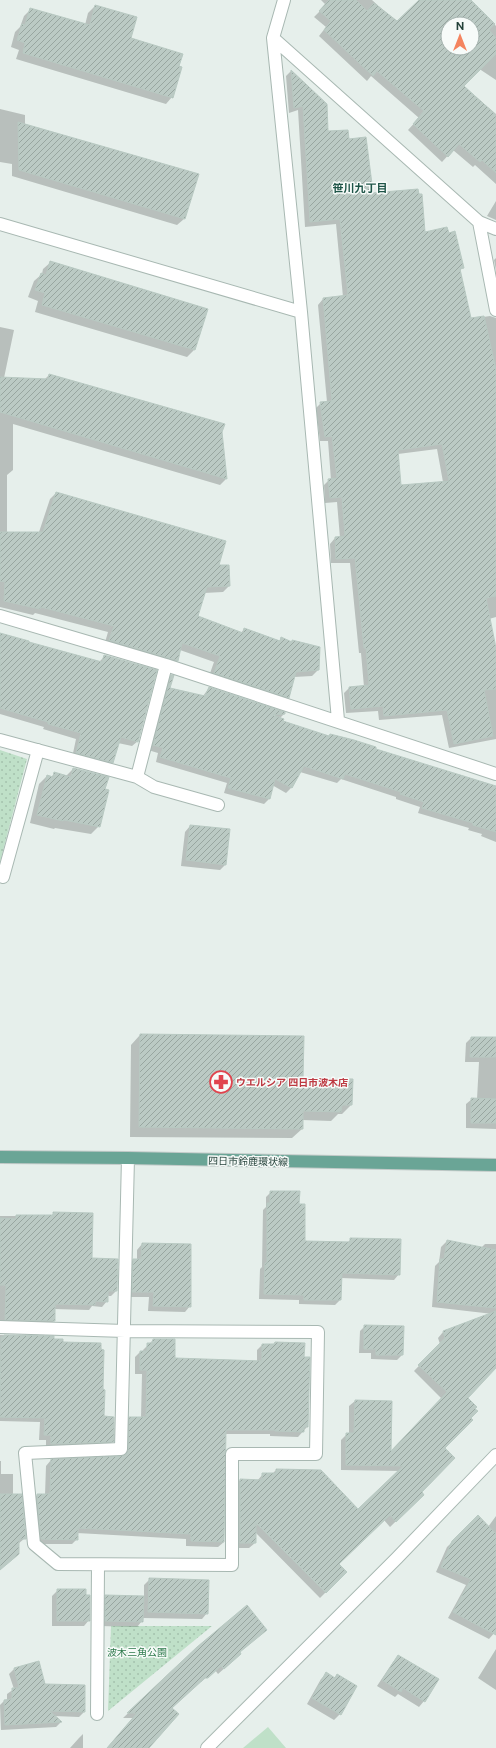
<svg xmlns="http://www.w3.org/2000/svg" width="496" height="1748" font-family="'Public Sans','Noto Sans JP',sans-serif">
<defs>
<pattern id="park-dots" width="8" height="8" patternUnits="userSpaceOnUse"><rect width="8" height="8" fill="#bfe0c8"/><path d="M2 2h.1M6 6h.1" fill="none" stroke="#a4c1ad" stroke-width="1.8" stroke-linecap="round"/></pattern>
<pattern id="building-hatch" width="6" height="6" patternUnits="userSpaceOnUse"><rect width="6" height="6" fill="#bbcac4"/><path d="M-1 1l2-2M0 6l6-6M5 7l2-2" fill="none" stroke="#98a6a0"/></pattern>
</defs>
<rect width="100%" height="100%" fill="#e6efeb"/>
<!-- park -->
<path fill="url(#park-dots)" d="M0,750L27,759L0,862Z
M111,1626H212L108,1711Z"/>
<!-- pitch -->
<path fill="#bfe0c8" d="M268,1727L286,1748H243Z"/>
<!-- shadow -->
<path fill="#0003" fill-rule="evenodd" d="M321,0H372L406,31L404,35L496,114V184L475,165L473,167L453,150L442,162L408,130L419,118L371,76L367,81L319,36L326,27L314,17L326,5Z
M420,0H470L496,26V80L407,21ZM448,24H472V48H448Z
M95,6L130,38L178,67L172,97L166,104L16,59L19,50L11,47L15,32L20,27L24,16L31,9L85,25L88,13Z
M291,71L326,104L327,132L348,140L369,194L425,233L462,268L460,271L470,319L490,316L496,318V617L489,619L496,653V739L449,748L442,715L379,720L378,711L346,713L344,693L349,688L364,687L361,653H359L350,563H331L330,544L335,538H340L337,502L325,503L324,485L329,480H331L328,441H320L316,408L321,403L327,402L318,305L323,299L343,297L336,224L305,227L298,110L289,113L286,76ZM437,449L443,482L400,486L398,454Z
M0,109L25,115V125L197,175L184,219L177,225L12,176V164L0,162Z
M496,201V220L487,216Z
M496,258V270L494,260Z
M51,262L207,309L194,350L187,357L35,312L38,301L28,297L34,281L42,274L43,269Z
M0,327L14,330L4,378L44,380L49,375L221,432L226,479L220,485L13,424V470L7,475V532H39L50,499L56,493L218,566L229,586L223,592L204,593L197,617L241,633L244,629L279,641L282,638L291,642L292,641L318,670L312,676L294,677L288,697L282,703L208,679L214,662L180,650L177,660L171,666L104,646L108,632L35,613L33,615L0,607Z
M0,633L27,643L99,662L105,656L138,741L132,746L118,743L112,762L107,768L72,758L76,739L43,729L44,727L0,714Z
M172,676L169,688L203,696L209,688L284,714L280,718L282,722L496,787V842L481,836L482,834L468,830L469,828L418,813L420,807L396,799V797L341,779L337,783L300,772L291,788L286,793L272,785L269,799L264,804L224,793L227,783L156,762L158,753L148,750L166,681Z
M73,769L104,790L99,826L91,834L55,828L54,829L30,823L39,784L47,776L51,777L54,774L66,776Z
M190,826L225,865L220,870L181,866L185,832Z
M140,1035L302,1079L351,1105L342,1114H338L331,1121L302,1120V1129L292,1138L130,1137L131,1045Z
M471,1038H496V1129L466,1128V1104L472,1099H477L479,1062H465L466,1043Z
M271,1192L298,1205L304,1242L347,1243L351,1239L399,1274L394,1280L341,1278L340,1300L335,1305L299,1304V1300L259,1299L260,1269L262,1267L263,1210L266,1207V1197Z
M54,1213L91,1259L117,1260L116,1291L111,1296H107V1301L102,1307L92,1306L89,1310L54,1309V1321L48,1326L0,1325V1216H51Z
M447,1241L481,1248L485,1244H496V1367L467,1398L444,1448L420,1492L423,1495L390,1527L384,1520L338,1564L346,1572L320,1598L255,1532V1543L249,1548H234V1486L240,1480L257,1481L263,1474H272L276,1470L358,1510L400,1471L341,1470V1440L347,1434H349V1406L355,1401L391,1402L390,1453L442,1399L414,1371L440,1344L438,1338L443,1332L493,1314L432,1307L435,1266L439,1262L441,1247Z
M142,1244L190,1306L185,1312L148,1311L149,1297H127L128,1266L133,1260H137V1250Z
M365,1326L403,1327L402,1355L397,1360L371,1359V1353H359L360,1331Z
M0,1335L53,1337V1340L62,1342L103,1417L113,1441L107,1447L46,1449V1440H39L40,1422L0,1421Z
M153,1340L174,1359L257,1362V1350L262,1345L303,1358H309L307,1427L298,1437L270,1436V1434H225L224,1542L218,1547L186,1546V1539L77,1533V1539L72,1544H36L32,1500L37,1495H45L46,1466L51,1460L123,1457L124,1423L130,1418H141L142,1374H135V1357L140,1352H143V1350Z
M0,1461H1V1474H13V1495L25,1538L18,1544L0,1568Z
M496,1516V1631L489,1639L448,1618L466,1585L436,1572L447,1547L478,1517L488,1527Z
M150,1579L207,1613L202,1619L142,1618V1621L137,1627L100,1626V1602L106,1596L144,1597V1585Z
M58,1590L85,1596L89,1620L84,1626H52V1596Z
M197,1648L239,1652L235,1659L218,1674L215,1670L201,1682H198L171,1708L148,1748H107L133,1718H123Z
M496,1649V1690L478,1678Z
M398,1656L424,1701L419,1707L398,1694L395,1697L377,1686L393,1662Z
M38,1662L45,1684L84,1712L79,1717L54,1716L61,1722L56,1727L1,1730L0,1705L4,1701H7V1694L14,1689L9,1674L14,1669Z
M326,1674L334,1678L337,1675L340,1714L334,1720L307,1704L321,1679Z
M83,1734V1748H70L79,1738Z"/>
<!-- building -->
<path fill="url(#building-hatch)" stroke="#b8c9c2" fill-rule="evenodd" d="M329,0H356L367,11L374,3L397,21L419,0H471L495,24L489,30L496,38V54L464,86L496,115V173L482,160L480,162L459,144L448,157L413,124L424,111L377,71L373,76L324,30L331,21L319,11ZM448,24H472V48H448Z
M95,5L137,17L131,38L183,54L179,66L182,67L173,98L23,53L25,43L17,40L22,24L25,25L30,8L90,25Z
M291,70L327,104L328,131L348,130L349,139L366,137L373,192L372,193L418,189L419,194H422L425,232L447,227L449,233L455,231L464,268L460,269L471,318L484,316L496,370V596L486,598L496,648V689L484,690L493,736L454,744L447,710L384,716L383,706L351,709L349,687L369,685L366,648H364L355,558L336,559L335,537L345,536L342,497L330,498L328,479L337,478L332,436L325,437L320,402L332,401L323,298L348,295L340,219L310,222L303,106L294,108ZM442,444L449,481L401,485L398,450Z
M18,122L199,174L185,219L19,170Z
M50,261L208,309L195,350L42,305L45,293L35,290L41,273L46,275Z
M49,374L225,424L222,432L227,479L0,412V377L48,379Z
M56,492L226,541L219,565H229L230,586L207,587L198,616L243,633L244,628L280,641L281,637L292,642V640L320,647L319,670L296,672L289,698L214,673L220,656L182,643L178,661L109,640L114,626L41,607L40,609L4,601L5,582L0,581V532H43Z
M0,633L29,641V642L102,662L104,655L157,670L138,742L121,737L113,763L76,753L81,733L48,724V722L0,708Z
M171,675H174L170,688L205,696L209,687L285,712V714L273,715L284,719L283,721L329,736L330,734L354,740L376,747V749L496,786V832L473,825V823L422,808L424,802L400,794L401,792L345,774L343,779L304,766L292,788L275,779L270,799L228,788L231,778L160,757L163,748L153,745Z
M73,768L109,777L105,789L109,790L100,827L64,820L63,821L37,815L47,775L53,777L54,772L71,777Z
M190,825L230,829L226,865L186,860Z
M140,1034L304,1036L303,1078L353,1079L352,1105H342L341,1112L303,1111V1129L139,1127Z
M471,1037H496V1057H470Z
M471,1098L496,1099V1123H471Z
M270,1191H300L299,1204H305V1241L350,1242V1238L401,1239L400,1275L342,1273L341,1300H304V1295L264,1294L265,1263H267V1203H270Z
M53,1212L93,1213L92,1258L118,1259L117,1291H108V1302L95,1301V1305L55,1304V1321L5,1320L6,1285H0V1218L16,1219V1215H53Z
M447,1240L496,1250V1308L437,1302L440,1259H444Z
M142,1243L191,1244V1307L153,1306L154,1292H132L133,1259H141Z
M496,1311V1368L468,1398L477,1407L475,1409L478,1411L471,1418L473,1420L445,1448L455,1458L422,1492L424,1495L396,1522L390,1515L339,1564L347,1572L326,1593L256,1523V1543H240V1479L262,1480V1473H276V1469L321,1470L358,1509L403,1466L346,1465V1433H354L355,1400L392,1401L391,1451L447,1392L418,1365L445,1338L443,1331Z
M364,1325L404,1326L403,1355H376V1349H364Z
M4,1335L54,1336V1339H63V1342L101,1343V1349L104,1350L103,1389L105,1390L104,1416L114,1417V1442L51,1444V1435H44L45,1418L0,1417L1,1337H4Z
M153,1339H175V1358L262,1361V1344H274L275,1342L305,1343L304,1357H310L308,1427H304V1432L275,1431V1430H226L224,1542L191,1541V1534L78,1528V1540L41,1539L37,1494H50L51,1459L121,1456L128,1452L129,1417H146L147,1370H140V1351H147V1343H152Z
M0,1494H22L26,1539H19V1554L0,1570Z
M478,1515L496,1534V1635L453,1612L471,1579L441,1567L452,1541Z
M149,1578L209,1580L208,1614L148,1612Z
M57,1589H86V1595H90V1621H57Z
M105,1595L144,1596L143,1622L105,1621Z
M247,1605L267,1630L240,1652L241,1654L224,1669L221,1666L208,1678H205L172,1708L179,1714L149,1748H107L137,1713H127L197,1647Z
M398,1655L439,1679L425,1702L403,1688L401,1692L382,1680Z
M39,1661L45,1684L85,1685V1712L50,1711L62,1722L5,1725L4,1700L12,1699V1688H19L14,1668Z
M326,1672L335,1678L337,1674L357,1686L341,1715L312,1698Z"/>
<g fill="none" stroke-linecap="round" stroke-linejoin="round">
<!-- minor casing -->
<g stroke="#a8b8b2" stroke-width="14">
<path id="minor" d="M284,0L273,38L301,312L338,720
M273,38L479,222L496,229
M479,222L496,310
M0,224L301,312
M0,616L166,665L496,774
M0,740L137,777L166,665
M137,777L154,787L218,805
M3,877L38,750
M0,1327L125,1331L318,1332L316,1454H232V1565L58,1564L34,1544L25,1453L121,1449L128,1158
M97,1714L98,1565
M207,1748L397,1558L496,1455"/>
</g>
<!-- major casing -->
<g stroke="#c2cac8" stroke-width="14">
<path id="major" d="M0,1157L128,1158L496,1165"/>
</g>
<!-- minor -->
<use href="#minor" stroke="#fff" stroke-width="12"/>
<!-- major -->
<use href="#major" stroke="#6aa596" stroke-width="12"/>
</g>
<!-- icons -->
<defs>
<g id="pharmacy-ring" transform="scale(1.15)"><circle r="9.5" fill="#f7fbf9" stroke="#e0444e" stroke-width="1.5"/><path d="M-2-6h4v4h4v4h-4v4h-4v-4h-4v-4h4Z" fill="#e0444e"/></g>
</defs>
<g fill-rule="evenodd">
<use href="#pharmacy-ring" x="221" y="1082"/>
</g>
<g text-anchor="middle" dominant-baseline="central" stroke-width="3" stroke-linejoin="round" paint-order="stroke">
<!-- health labels -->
<g font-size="10" font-weight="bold" fill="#be3a42" stroke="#f7fbf9" text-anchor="start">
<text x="236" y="1082">ウエルシア 四日市波木店</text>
</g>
<!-- street labels -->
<g font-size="10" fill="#24423a" stroke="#f7fbf9">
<text transform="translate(248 1161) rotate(1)">四日市鈴鹿環状線</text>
</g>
<!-- park labels -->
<g font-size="10" fill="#2d7a4b" stroke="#f7fbf9">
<text x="137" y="1652">波木三角公園</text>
</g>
<!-- neighbourhood labels -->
<g font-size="11" font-weight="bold" fill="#1f5548" stroke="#f7fbf9">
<text x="360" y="188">笹川九丁目</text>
</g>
</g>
<!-- north arrow -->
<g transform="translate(460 36)"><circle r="19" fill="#f7fbf9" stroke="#a3b1ad"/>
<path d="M0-3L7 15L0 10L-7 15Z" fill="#f4845f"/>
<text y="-6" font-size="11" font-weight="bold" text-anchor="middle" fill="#24423a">N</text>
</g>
</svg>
